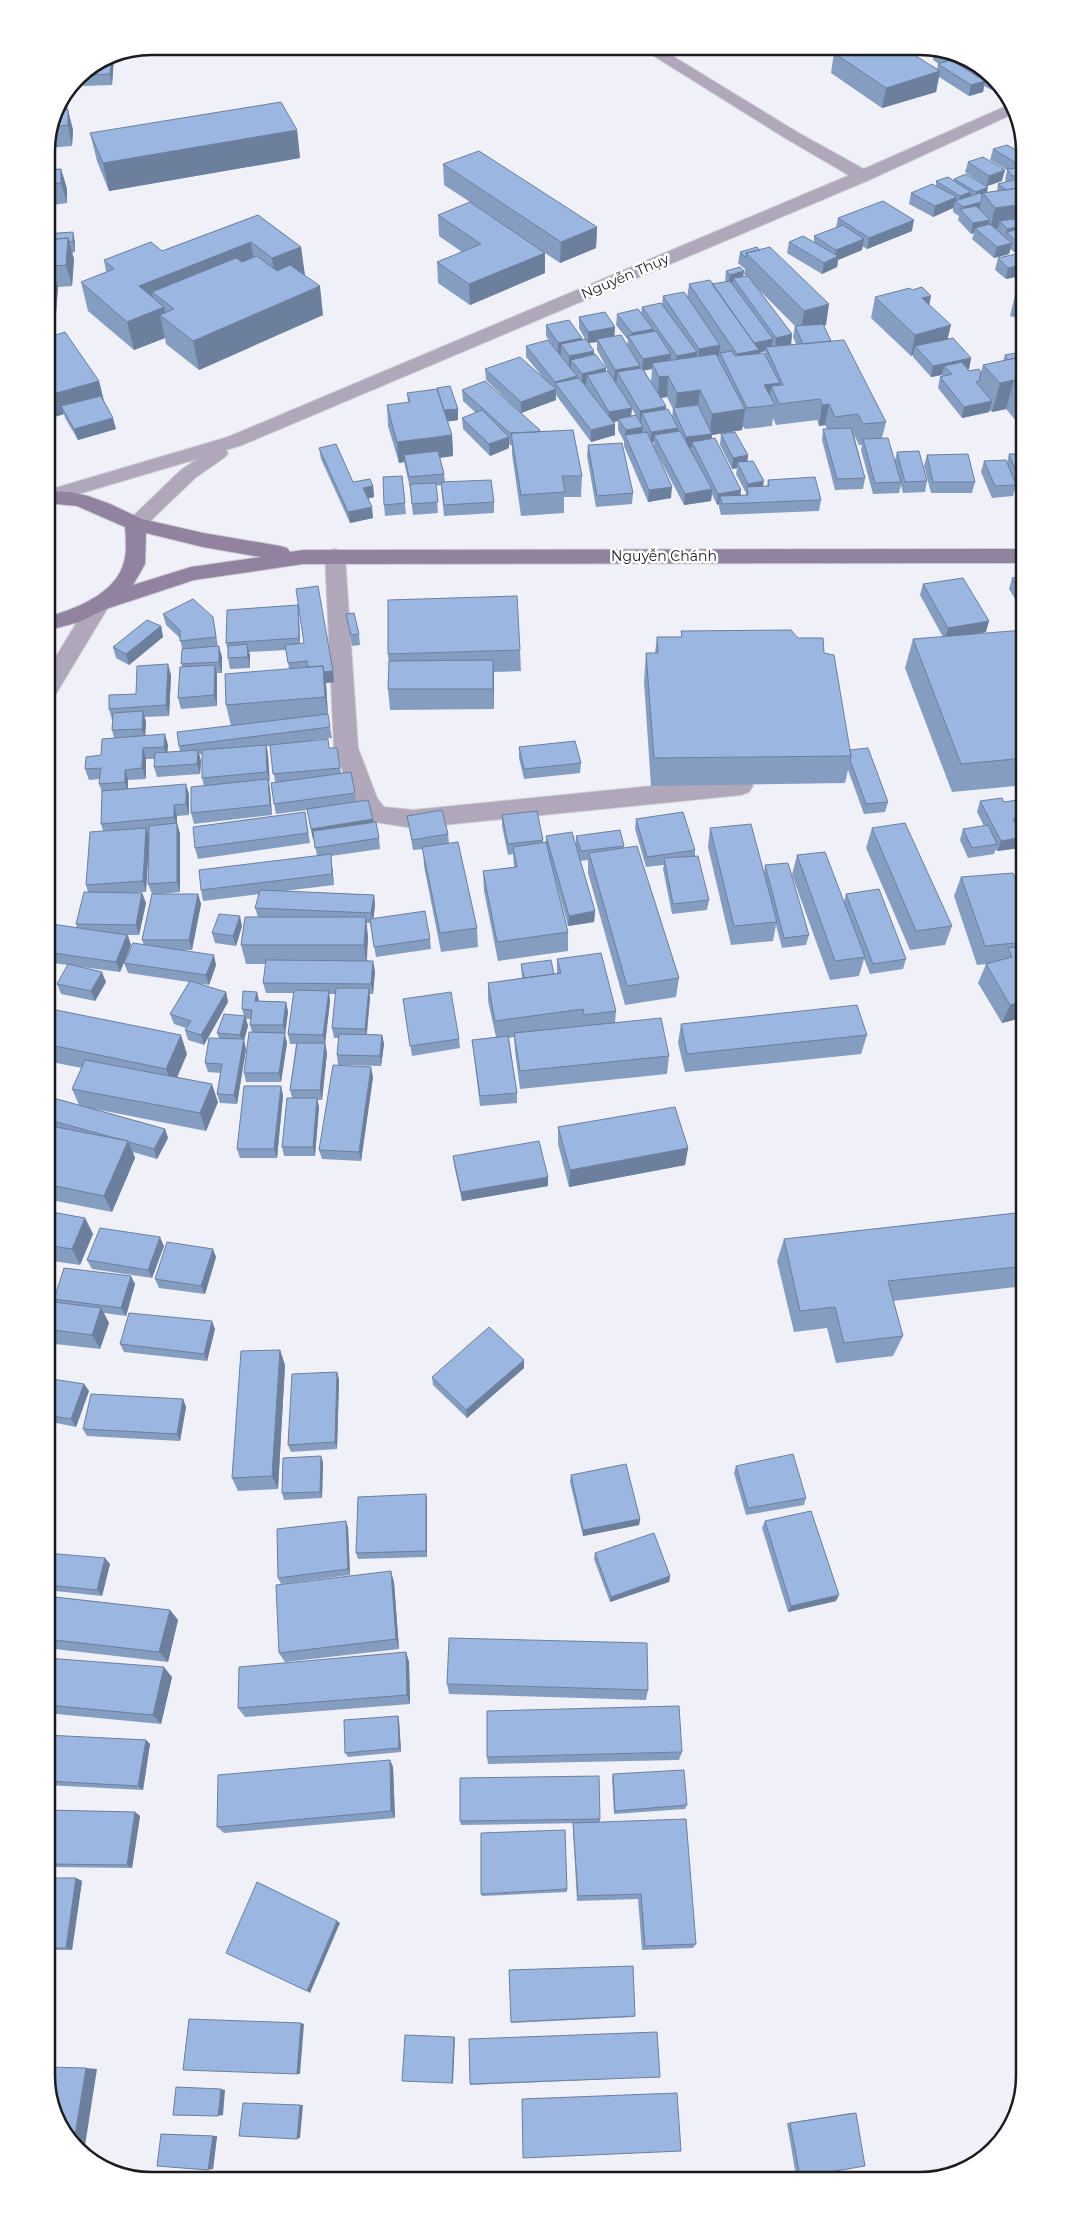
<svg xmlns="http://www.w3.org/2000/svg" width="1071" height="2227" font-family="Montserrat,sans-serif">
<rect width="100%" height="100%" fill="#f0f0f8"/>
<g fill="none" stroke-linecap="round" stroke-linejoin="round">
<g stroke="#ceced5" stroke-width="2">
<path id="minor" d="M638 46H656L797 132 869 172 871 176 869 180H857L785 138Z
M335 549 342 551 345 556 358 748 377 798 384 807 413 810 741 777 749 780 753 786 749 792 741 795 413 828 369 821 354 801 334 748 325 556 328 551Z"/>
</g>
<g stroke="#ceced5" stroke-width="2">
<path id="tertiary" d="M1011 104 1017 112 869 180 242 445 226 450 228 453 225 457 195 478 142 529 135 530 128 529 125 524 181 470 197 459 58 500 46 501V488L52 489 228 437 857 172Z
M99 597 107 599 110 604 54 697 46 700V673L91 599Z"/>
</g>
<g stroke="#ceced5" stroke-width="2">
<path id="secondary" d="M46 491 70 492 88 496 110 504 142 519 203 533 280 546 287 548 290 552 303 550 1025 549V563L303 564 194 580 106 609 79 622 46 631V617C74 610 116 594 124 562 127 551 126 539 125 527L77 506 46 503ZM146 533 203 547 261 557 191 567 133 585 145 564Z"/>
</g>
<use href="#minor" fill="#b1a7bb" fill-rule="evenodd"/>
<use href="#tertiary" fill="#b1a7bb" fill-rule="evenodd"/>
<use href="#secondary" fill="#9183a0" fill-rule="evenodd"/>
</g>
<path fill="#859dc1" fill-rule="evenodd" d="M935 49 984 68 1000 89 994 91 984 86 983 92 969 96 939 77 936 92 882 108 831 73 834 53 937 69 938 64H939L933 60Z
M114 57 112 85 83 86 81 75Z
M74 81V88H69Z
M67 91 68 107H67L73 130 72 146 46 148V145L57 105Z
M297 130 300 158 109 191 97 161 90 133Z
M1023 141 1025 151V170L1020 172 1023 175 1022 177H1025V233L1022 229 1014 252 1010 249 1009 254 994 258 972 239 974 233 971 234 958 220 959 216 953 212V208L933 217 909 204 911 193 936 186V181H953L954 179 986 186 965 172 968 162 1002 181 987 186V192L997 191 998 184 1006 182 1005 180 1007 170 990 160 993 149 1019 152 1021 142Z
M443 164 597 227 596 248 560 263 545 253V273L470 305 438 283 437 262 462 252 439 236 438 215 470 202 444 185Z
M61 169 67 189V203L52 205 56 222V233L73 232 75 243V252L72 253 74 259 72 286 58 287 55 327 46 328V170Z
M258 215 301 247 304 276 323 315 199 370 166 344 165 338 134 350 88 311 81 282 106 272 104 260 162 251Z
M838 218 912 231 867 249 862 246V250L838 260 837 267 822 274 787 253 789 242H814V236L836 228Z
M757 247 826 325 824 326 831 341 886 422 882 438 895 460 897 452 927 481 925 492 903 493 901 485 899 493 873 494 861 450 862 445H859L854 435 865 478 863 489 835 490 822 440 823 429H827L825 425 819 426 817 420 776 425 773 418 772 426 745 429 743 426 742 430 712 435V439L741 495H746V493L736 474 737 468 732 469 720 445 721 434 748 455 747 461 763 486H767L768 480 821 500 819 511 721 515 719 507V504L717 505 712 494 711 501 684 505 653 446 654 442 652 443 671 498 648 502 624 446V441L618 430V421L614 422 615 424V435L591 442 556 395V400L521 413 486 380 485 369 542 376 526 357V346L552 345 546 336V325L582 338V340L585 339 579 328V317L615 327 614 336 627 345 628 340 616 325 617 314H641L642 307 662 305 663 296 687 298 689 284H712L725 282 726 271H744L743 276H746L744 274 745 269 738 263 740 252ZM757 288 795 326 793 337 796 344 791 345 792 334ZM597 342V350L608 371H606L594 354 589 343ZM765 351V354H759V353ZM652 369 651 382 644 370ZM667 397 673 409 672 417 666 409 661 398ZM631 408 634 412 636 416H631Z
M1025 252V275L1006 279 995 270 998 258Z
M1025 286V320L1010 316 1015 295Z
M875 297 929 305 947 339 971 358 969 369H968L969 371 981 372 983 365 1003 361 1005 355 1025 356V431L1006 409 992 412 990 410 989 412 962 418 938 388 940 377 942 376V375L931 377 913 357V355L911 356 871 318Z
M46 338 99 381 104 401 116 429 78 440 65 418 64 414 48 419 54 439 46 441Z
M437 388 458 420 447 421 452 435 453 456 440 458 444 474 445 482 494 502V513L444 516 441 485 436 486 438 513 413 515 410 488 404 462 399 463 388 426 387 405 408 402 407 393 438 391Z
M462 390 540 430V431L582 476 581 497H564V513L521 516 512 454V446L509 444V448L490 456 463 429 462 418 476 413 463 401Z
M588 445 633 493 632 504 596 507 587 456Z
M319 448 353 482 373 486 374 497 368 499 373 518 350 523 321 459Z
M1009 454H1025V497L1018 498 1015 489 1013 496 992 498 981 472 984 461 1007 463Z
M927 455 975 482 972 493H931L924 466Z
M402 476 406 514 385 516 384 505Z
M1025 576V615L1009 589 1012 578Z
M923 584 986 632 975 634 1025 632V785L952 792 905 668 913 639 943 637 920 595Z
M298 605 299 616 300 643 333 671 334 682 326 683 328 717 332 738 313 740 329 748H337L341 773 351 772 356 801 373 819 379 838 380 849 331 856 334 885 284 891 374 895 375 905 373 918 430 939 431 949 376 957 370 923H366L368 937 367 961 375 971 373 994H369L370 998 367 1034 382 1035 384 1044 381 1066 338 1065 337 1055 339 1038H334L332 1028 336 994H329L330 1001 325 1043 327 1053 322 1100H317L319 1107 315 1156H284L282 1147 292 1098 290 1090 296 1044H290L288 1034 294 993H266L263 983 266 964H246L241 945 258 917 255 908 259 894 203 901 201 890 317 856 314 839H313L307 810 276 814 274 804 275 782 270 746H267L268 755 269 783 270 790 272 815 194 824 191 813 204 786 202 778V754H199L201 761 200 774 157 777 154 767 155 759H146V779L128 780V789L189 794V815L177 816V823L180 834V892L160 894H198L201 904 192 950H181L216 965 209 985 196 983 226 992 228 1002 204 1045 188 1040 185 1030 186 1028 174 1024 170 1014 189 982 128 973 124 963 144 945 142 940 152 894 148 884V857L146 892 128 893H142L146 903 139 935H128L131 945 120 972 74 966 106 982 95 1001 61 994 57 984 68 965 46 962V937L77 927 76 924 88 892 86 885 103 831 101 824 102 792 99 784 100 779 89 780 85 769 101 755 114 738 112 730 113 720H112L109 709 171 675 169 716 144 717 146 722 145 736 168 745 167 752 180 751 179 746 231 726 226 705 289 669 286 650 249 652 250 668 230 669 228 658V650L226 643Z
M163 614 215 628 218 647 222 657V673H217V706L181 709 178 698 182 667V649L180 638 166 625Z
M346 614 359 634 360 645 352 646Z
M161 626 163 637 129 665 116 658 113 647Z
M681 631 798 638 824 653 850 750 888 802 885 812 864 814 848 770 845 783 651 786 644 682 646 653H655L657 637H681Z
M520 650 521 671 494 672V709L390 710 388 689 389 665 388 654Z
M519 747 581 763 580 773 524 779 519 758Z
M1025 799V828L1018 829 1019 848 997 851 996 849 994 854 968 858 960 840 963 829 984 826 977 812 980 801 1004 802Z
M305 812 310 843 198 859 195 848Z
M502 815 543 840V843L546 842V836L595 911 594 922 568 926 555 877 568 932V951L498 961 484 891 483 871 514 867 513 854 508 855 502 826Z
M407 816 448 834 449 843 477 928 478 947 441 952 424 866 423 849 413 850Z
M636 819 695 850V856L709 900 707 910 672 914 663 869 664 865 646 867 635 829Z
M710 828 764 873 765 865 809 935 806 945 782 948 776 925 773 941 731 945 708 847Z
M872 828 952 926 945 945 910 950 866 848Z
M576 836 624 846V848L679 978 676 997 625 1005 588 873V860L580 861 576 846Z
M797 855 844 902 846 894 906 959 903 969 870 974 864 959 859 976 830 980 792 875Z
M961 877 1025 903V1017L1002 1023 978 983 986 964 977 965 954 896Z
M242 926 236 946 215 943 212 933Z
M557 959 616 1011 615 1023 669 1056 667 1074 520 1089 515 1051 514 1037 509 1038 517 1093V1103L480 1106 472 1040 496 1037 488 1001V983L522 978 521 964 554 974H557Z
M257 992 259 1001 286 1002 288 1012 285 1035 287 1043 281 1082H246L244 1073 252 1032 250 1025 251 1019H246L248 1026 244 1040 246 1049 237 1104 220 1103 217 1094 221 1073 208 1072 205 1063 219 1038 217 1033 244 1016 242 1009Z
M403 999 459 1039 460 1048 412 1056Z
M46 1008 187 1054 177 1077 218 1102 206 1131 95 1109 165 1129 168 1138 157 1159 133 1152 135 1158 112 1212 46 1199V1096L79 1105 72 1089 82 1068 46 1061Z
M681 1024 867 1035 861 1054 685 1072 678 1043Z
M373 1077 361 1161 322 1159 319 1150Z
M283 1095 277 1158H240L237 1149Z
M558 1127 688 1148 685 1165 569 1187 558 1144Z
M453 1156 548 1186 462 1201 454 1165Z
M46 1211 85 1218 93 1234 80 1265 46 1260Z
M1025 1212V1286L893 1301 903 1336 893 1356 836 1363 827 1328 794 1332 777 1261 784 1239Z
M164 1246 152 1278 92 1269 87 1260Z
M216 1257 205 1294 159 1288 155 1279Z
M135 1284 126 1316 104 1313 109 1323 100 1349 46 1343V1301L55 1302 54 1299Z
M215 1329 207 1361 124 1352 120 1344Z
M280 1350 285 1365 278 1489 238 1491 232 1478Z
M524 1368 467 1418 433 1385 432 1377Z
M337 1372 339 1380 337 1449 291 1452 288 1445Z
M46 1378 84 1384 89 1391 76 1427 46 1421Z
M183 1399 186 1407 180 1441 87 1436 83 1429Z
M321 1456 323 1463 322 1498 284 1500 282 1493Z
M736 1466 806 1498 804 1505 746 1515 734 1473Z
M571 1475 640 1519 639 1525 583 1536 570 1482Z
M426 1494 427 1501V1557L358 1559 356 1553Z
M765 1521 836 1601 788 1612 762 1528Z
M348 1527 350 1575 281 1584 278 1578Z
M46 1553 110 1564 102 1596 46 1590Z
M595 1553 670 1576 669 1582 610 1602 594 1559Z
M394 1582 399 1649 285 1662 279 1653Z
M46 1596 170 1610 178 1620 168 1662 46 1648Z
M406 1652 409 1662 410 1704 245 1717 238 1708Z
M46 1658 172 1677 161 1724 46 1713Z
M447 1684 648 1690 646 1700 449 1694Z
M398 1716 399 1720 401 1752 348 1757 345 1753Z
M46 1735 146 1740 150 1744 143 1790 46 1785Z
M682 1752 679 1760 488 1764 487 1757Z
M390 1760 393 1767 395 1818 224 1833 217 1827Z
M613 1774 687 1805 685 1809 614 1814 612 1778Z
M46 1810 135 1812 140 1816 132 1868 46 1867Z
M600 1819V1822L696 1944 693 1948 642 1950 638 1899 577 1901 573 1830V1823H585L461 1825 460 1821Z
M46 1878H76L82 1881 72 1950H46Z
M567 1889V1892L482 1896 481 1894Z
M635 2016 634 2017 511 2023V2022Z
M657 2077 471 2085 470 2084 660 2077Z
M851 2113H856L800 2177 796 2176 787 2123Z
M161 2134 217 2136 213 2169Z"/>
<path fill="#6c7f9d" d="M112 54H114V57L112 85 110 74Z
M949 55 963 60 957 59V62L944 67 946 56Z
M940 71 936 92 882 108 886 88Z
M985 81 983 92 969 96 971 85Z
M995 83 1000 89 994 91Z
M67 91 68 95V107L66 96V93Z
M64 95 73 130 72 146 64 104 63 96Z
M297 130 300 158 109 191 103 163Z
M1025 160V170L1013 174 1016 163Z
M61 169 67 189V203L61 183Z
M1005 170 1002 181 987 186 989 176Z
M988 187 986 197 983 193 981 200 973 203 976 192Z
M971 192 969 203H958L960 196Z
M957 197 953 208 933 217 935 206Z
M51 202 56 222V236L51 216Z
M981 202 978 213 962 211 963 207Z
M1024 204 1018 225 1000 221 998 228 990 229 995 208Z
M914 220 912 231 867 249 869 238Z
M990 220 987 231 975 228 974 233 971 234 973 223Z
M1022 226 1019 237 1007 232 1005 240 1007 229Z
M597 227 596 248 560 263 561 242Z
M73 232 75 243V252L73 241Z
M68 238 74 259 72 286 66 265Z
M864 239 862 250 838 260 837 267 822 274 824 263 835 258 836 250Z
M1025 240V250L1014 252 1016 241Z
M251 242 255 271 152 292 155 311 164 307 167 320 160 315 165 338 134 350 127 322 139 286Z
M1012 243 1009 254 994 258 997 247Z
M301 247 305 275 276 287 272 258Z
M545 253V273L470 305 469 284Z
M1025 264V275L1006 279 1008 268Z
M53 266 58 287 55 327 50 306Z
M744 271 742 282 733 278 732 285 728 286 730 275Z
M320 286 323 315 199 370 193 341Z
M931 296 927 317 922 298Z
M829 304 826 325 801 332 804 311Z
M951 325 946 346H915L913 355 911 356 915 335Z
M615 327 614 338 597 339V342L588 343V332Z
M653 329 652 340 631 341 632 333Z
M792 334 791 345 775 349 776 338Z
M582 338V349L561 344V353L558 354V343Z
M773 339 771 350 766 347 765 351 759 353 756 371 735 375 737 354 750 344Z
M720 345 719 356 698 360 699 349Z
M594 351V363L571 360V367H569V356Z
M697 352 696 363 676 367 677 356Z
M671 354 670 365 652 363V369L642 371 643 359Z
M971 358 969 369 951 373 944 366 942 375 931 377 933 366Z
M640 366 639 377 617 372V381H614L615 370Z
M606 368V379L587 375 586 384 582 385V374Z
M577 376 576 387 555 383 556 400 521 413V402L555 389V382Z
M668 376 667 397 658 398 659 377Z
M1014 380 1006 409 992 412 1000 383Z
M99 381 104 402 61 406 64 414 48 419 54 439 46 441V396Z
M780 383 778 401 771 386 769 405 764 385Z
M700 390 698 411 675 414 677 393Z
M992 401 989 412 962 418 964 407Z
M829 404 825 425 819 426 822 405Z
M666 406 665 417 642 413 641 422H640V411Z
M632 408 631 419H618V421L609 423V412Z
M458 409V420L445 422 444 410Z
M745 409 742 430 712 435 711 445 692 442V448H685L686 437 710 434 712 414Z
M113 418 116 429 78 440 74 429Z
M615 424V435L591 442V430Z
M643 427 642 438 625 436 626 430Z
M678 428 677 439 654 435V442L651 443V432Z
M452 435 453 456 405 462 404 455V462L399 463 397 442Z
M509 437V448L490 456 489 444Z
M748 455 747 466 737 462V468L732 469 733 458Z
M764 481 762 492 747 491 748 484Z
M373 486 374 497 364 499 363 488Z
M672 487 671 498 648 502 649 490Z
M712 489 711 501 684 505 685 494Z
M741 490 740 501 720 496 719 504 717 505 718 494Z
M372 507 373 518 350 523 348 512Z
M298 605 299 616 300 649 299 638Z
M989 621 986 632 945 639 948 628Z
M161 626 163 637 129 665 126 654Z
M247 644 250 655V668L248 657Z
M219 646 222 657V673L219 662Z
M493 660 494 681V709L493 689Z
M168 664 171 675 169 716 166 705Z
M215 665 217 676V706L214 695Z
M333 671 334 682 326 683 328 717 325 697 310 674Z
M143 711 146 722 145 739 142 729Z
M165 734 168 745 167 758 164 747Z
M266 745 268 755 270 783 267 772Z
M143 748 146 759V779L142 768Z
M198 750 201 761 200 774 197 764Z
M125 770 128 780V793L125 782Z
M268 779 270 790 272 815 270 805Z
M186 784 189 794V815L186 804Z
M174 805 177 816V827L174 817Z
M373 819 374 829 313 839 311 829Z
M177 823 180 834V892L177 882Z
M146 828 149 839 146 892 143 881Z
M1023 837 1019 848 997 851 1001 841Z
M331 854 332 865 334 885 332 874Z
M142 893 146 903 139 935 136 925Z
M198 894 201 904 192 950 189 940Z
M374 895 375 905 373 923 371 913Z
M595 911 594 922 568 926 569 916Z
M240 916 242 926 236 946 233 936Z
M366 917 368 937 366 964 364 945Z
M127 935 131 945 120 972 116 962Z
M214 955 216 965 209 985 206 975Z
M373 961 375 971 373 994 371 984Z
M102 972 106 982 95 1001 91 991Z
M369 988 370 998 366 1038 365 1029Z
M329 991 330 1001 325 1045 323 1035Z
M226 992 228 1002 204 1045 201 1035Z
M257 992 259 1002 255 1001Z
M1025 1001V1017L1002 1023 1010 1005Z
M286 1002 288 1012 285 1035 287 1043 281 1082 279 1073 285 1033 283 1025Z
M245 1016 248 1026 244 1040 246 1049 237 1104 234 1095 243 1045 240 1035Z
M181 1035 187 1054 173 1087 166 1069Z
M382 1035 384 1044 381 1066 380 1056Z
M325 1043 327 1053 322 1100 320 1090Z
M371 1067 373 1077 361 1161 359 1152Z
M212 1084 218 1102 206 1131 200 1113Z
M281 1086 283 1095 277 1158 274 1149Z
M317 1098 319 1107 315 1156 313 1147Z
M165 1129 168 1138 157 1159 154 1149Z
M128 1141 135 1158 112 1212 104 1196Z
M688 1148 685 1165 569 1187 570 1170Z
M548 1177V1186L462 1201 461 1192Z
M85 1218 93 1234 80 1265 72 1249Z
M160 1237 164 1246 152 1278 148 1270Z
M213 1249 216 1257 205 1294 201 1286Z
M131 1276 135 1284 126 1316 121 1308Z
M101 1308 109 1323 100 1349 92 1335Z
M212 1321 215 1329 207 1361 204 1354Z
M280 1350 285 1365 278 1489 272 1476Z
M524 1360V1368L467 1418 466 1410Z
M337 1372 339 1380 337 1449 335 1442Z
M84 1384 89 1391 76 1427 71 1419Z
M183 1399 186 1407 180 1441 177 1434Z
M321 1456 323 1463 322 1498 320 1492Z
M426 1494 427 1501V1557L426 1551Z
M640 1519 639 1525 583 1536V1530Z
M346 1521 348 1527 350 1575 348 1569Z
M105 1558 110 1564 102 1596 97 1590Z
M391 1571 394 1582 399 1649 396 1639Z
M670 1576 669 1582 610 1602 611 1597Z
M839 1595 836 1601 788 1612 791 1606Z
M170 1610 178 1620 168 1662 159 1652Z
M406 1652 409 1662 410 1704 407 1695Z
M164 1667 172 1677 161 1724 153 1715Z
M398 1716 399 1720 401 1752 399 1748Z
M146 1740 150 1744 143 1790 138 1786Z
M390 1760 393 1767 395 1818 391 1811Z
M135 1812 140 1816 132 1868 127 1865Z
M76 1878 82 1881 72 1950 66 1948Z
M337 1921 340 1923 310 1993 307 1991Z
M301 2023 304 2024 300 2074H297Z
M454 2037 455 2038 453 2084 452 2083Z
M86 2068 97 2069 84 2152 74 2141Z
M221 2089 225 2090 223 2115 218 2116Z
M300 2105H303L300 2138 297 2139Z
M213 2136H217L213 2169 208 2170Z
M513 2173 525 2181H524L512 2174Z"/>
<path fill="#9bb6e0" stroke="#6c7f9d" d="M858 46H900L940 71 886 88 834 53Z
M935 50 949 55 946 56Z
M112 54 110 74 81 75V74Z
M957 59H959L984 68 991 78Z
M951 60 985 81 971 85 938 64Z
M63 96 64 104H58Z
M281 102 297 130 103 163 90 133Z
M68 110V125L51 127 55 111Z
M1007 145 1025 155V160L1016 163 993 149Z
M479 151 597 227 561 242 443 164Z
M983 157 1005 170 989 176 968 162Z
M1018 168 1023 175 1012 176 1007 169Z
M61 169V183L46 184V170Z
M966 174 988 187 976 192 954 179Z
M948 177 971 192 960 196 936 181Z
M1025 177V187L1006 190 998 184Z
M932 184 957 197 935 206 911 193Z
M1025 187V205L1024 204 995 208 983 193Z
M980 193 982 195 981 202 963 207 955 201Z
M883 201 914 220 869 238 838 218Z
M46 202H51V216H46Z
M470 202 545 253 469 284 437 262 481 244 438 215Z
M976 206 990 220 973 223 960 209Z
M258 215 301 247 272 258 251 242 139 286 164 307 127 322 81 282 114 269 104 260 151 242 162 251Z
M1014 219 1022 226 1007 229 1000 221Z
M990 224 1012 243 997 247 975 228Z
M843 225 864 239 836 250 814 236Z
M1020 229 1025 234V240L1016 241 1007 232Z
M73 232V241L69 242 68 238 46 240V234Z
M803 236 838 256 824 263 789 242Z
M68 238 66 265 53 266 50 306H46V240Z
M757 247 760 250 746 253V258L740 252Z
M770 247 829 304 804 311 746 253Z
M1025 252V264L1008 268 998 258Z
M257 256 277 271 290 265 320 286 193 341 160 315 174 309 152 292 236 258 242 262Z
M740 267 744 271 730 275 726 271Z
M748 276 792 334 776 338 733 278Z
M710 280 759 350 737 354 689 284Z
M730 281 773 339 754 343 712 284Z
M1020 285 1025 286V298L1015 295Z
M922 287 931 296 922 298 951 325 915 335 875 297 910 288 912 290Z
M684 292 720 345 699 349 663 296Z
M661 303 697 352 677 356 642 307Z
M638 309 653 329 632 333 617 314Z
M605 312 615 327 588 332 579 317Z
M569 320 582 338 558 343 546 325Z
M823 324 831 341 803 344 795 326Z
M656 331 671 354 643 359 628 336Z
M65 332 99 381 46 396V338Z
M621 335 640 366 615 370 597 339Z
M953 338 971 358 933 366 915 346Z
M586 339 594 351 569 356 561 344Z
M548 340 577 376 555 382 526 346Z
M844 340 886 422 863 424 858 414 835 417 829 404 822 405 820 399 779 404 771 386 783 385 766 347Z
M732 351 735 356 764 353 780 383 764 385 775 405 747 408 720 353Z
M1021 352 1024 356 1008 360 1005 355Z
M595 354 606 368 582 374 571 360Z
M716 354 745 409 712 414 700 390 677 393 668 376 659 377 652 363Z
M1025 356V393L1014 380 1000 383 983 365Z
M520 357 556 389 521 402 485 369Z
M962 362 969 371 979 369 981 372 979 381 976 382 992 401 964 407 940 377 952 374 944 366Z
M642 368 666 406 640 411 617 372Z
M608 371 632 408 609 412 587 375Z
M579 378 615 424 591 430 555 383Z
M485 381 540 430 537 432 511 433 512 435 462 390Z
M450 386 458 409 444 410 437 388Z
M437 389 452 435 397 442 387 405 410 402 407 393Z
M101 396 113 418 74 429 61 406Z
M698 405 712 434 686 437 673 408Z
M668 409 678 428 651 432 642 413Z
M482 410 509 437 489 444 462 418Z
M636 415 643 427 626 430 618 419Z
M851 428 865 478 837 479 823 429Z
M573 430 582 476H562L565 492 521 495 511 433Z
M680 431 712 489 685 494 654 435Z
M647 432 672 487 649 490 625 435Z
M735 432 748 455 733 458 721 434Z
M715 438 741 490 718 494 692 442Z
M888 438 901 482 875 483 863 439Z
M622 443 633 493 597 496 588 445Z
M336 444 353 482 370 479 373 486 363 488 372 507 348 512 319 448Z
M438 451 444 474 409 477 404 455Z
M919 451 927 481 905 482 897 452Z
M968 454 975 482H933L927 455Z
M1009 454H1025V486L1022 487Z
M1006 460 1016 485 995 486 984 461Z
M753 461 764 481 748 484 737 462Z
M402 476 405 503 384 505 383 477Z
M815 477 821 500 722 504 720 496 748 495 747 487 769 486 768 480Z
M491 480 494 502 444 505 441 482Z
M436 483 438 502 412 504 410 484Z
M1025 576V598L1012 578Z
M963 578 989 621 948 628 923 584Z
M318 586 333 671 324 672 323 666 308 667 307 661 288 663 285 645 304 643 296 589Z
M517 596 520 650 388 654V600Z
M193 599 213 617 216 637 180 641V630L163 614Z
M298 605 299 638 226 643 227 610Z
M354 613 359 634 351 635 346 614Z
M147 620 161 626 126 654 113 647Z
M791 630 798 638H823L824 653 834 655 851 756 654 758 646 653H658L657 637H682L681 631Z
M1024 630 1025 632V758L961 764 913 639Z
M247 644 248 657 228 658V646Z
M219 646V662L181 664 182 649Z
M493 660V689H388L389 661Z
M168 664 166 705 109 709V695L136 694 137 666Z
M215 665 214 695 178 698 180 667Z
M323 666 325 697 226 705 225 674Z
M143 711 142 729 112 730 113 713Z
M328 714 330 727 179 746 177 732Z
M165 734 164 747 143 748 142 768 125 770V782L99 784 101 768 85 769 86 757 101 755 102 739Z
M328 739 329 748H337L340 768 273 774 270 745Z
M575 741 581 763 524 769 519 747Z
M266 745 267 772 202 778V750Z
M868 748 888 802 866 804 850 760 851 756 850 750Z
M198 750 197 764 154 767 155 753Z
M351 772 355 793 274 804 271 783Z
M268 779 270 805 191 813V787Z
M186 784V804L174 805V817L101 824 102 791Z
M1002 798 1004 802 1025 799V818L1013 819 1023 837 1001 841 980 801Z
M368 800 373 819 311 829 307 809Z
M442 810 448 834 412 840 407 816Z
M537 811 543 840 508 844 502 815Z
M305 812 308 833 195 848 193 827Z
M683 812 695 850 647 857 636 819Z
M376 822 379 838 315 848 313 831Z
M177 823V882L148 884 149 826Z
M905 823 952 926 916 931 872 828Z
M751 824 777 922 734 926 710 828Z
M988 825 997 844 972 848 963 829Z
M146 828 143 881 86 885 90 832Z
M620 830 624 846 581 851 576 836Z
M572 832 595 911 569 916 546 836Z
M458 842 477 928 440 933 422 847Z
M546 842 568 932 497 942 483 871 517 867 513 847Z
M637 846 679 978 627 986 589 853Z
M825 852 865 957 835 961 797 855Z
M331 854 332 874 201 890 199 870Z
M698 856 709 900 673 904 664 858Z
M788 863 809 935 784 938 765 865Z
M1013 873 1025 903V942L985 946 961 877Z
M879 889 906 959 873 964 846 894Z
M260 890 374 895 371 913 255 908Z
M84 892 142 893 136 925 76 924Z
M152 894H198L189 940H142Z
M425 911 430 939 374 947 370 919Z
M219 914 240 916 233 936 212 933Z
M245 917H366L364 945H241Z
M52 924 127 935 116 962 46 952V937Z
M133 943 214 955 206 975 124 963Z
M1025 946V1001L1010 1005 986 964 1012 957 1008 948Z
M601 953 616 1011 584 1015 583 1009 495 1021 488 983 561 973 557 959Z
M266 960 373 961 371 984 263 983Z
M551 960 554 974 524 978 521 964Z
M68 964 102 972 91 991 57 984Z
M190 981 226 992 201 1035 185 1030 191 1021 170 1014Z
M336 988H369L365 1029 332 1028Z
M294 990 329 991 323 1035 288 1034Z
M243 991 257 992 255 1001 286 1002 283 1025H250L252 1010 242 1009Z
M451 992 459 1039 410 1046 403 999Z
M857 1005 867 1035 687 1054 681 1024Z
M46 1008 181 1035 166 1069 46 1044Z
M224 1014 245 1016 240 1035 217 1033Z
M661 1018 669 1056 520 1071 514 1033Z
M249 1032 285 1033 279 1073H244Z
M339 1034 382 1035 380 1056 337 1055Z
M508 1036 517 1093 480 1096 472 1040Z
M209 1038 244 1039 234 1095 217 1094 222 1064 205 1063Z
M297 1043H325L320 1090H290Z
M85 1060 212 1084 200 1113 72 1089Z
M333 1065 371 1067 359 1152 319 1150Z
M244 1086H281L274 1149H237Z
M46 1096 165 1129 154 1149 129 1142 128 1141 111 1137 46 1119Z
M287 1098H317L313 1147H282Z
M675 1107 688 1148 570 1170 558 1127Z
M46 1125 128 1141 104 1196 46 1184Z
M539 1141 548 1177 461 1192 453 1156Z
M46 1211 85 1218 72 1249 46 1245Z
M1025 1212V1266L888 1281 903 1336 844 1343 835 1307 800 1311 784 1239Z
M100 1228 160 1237 148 1270 87 1260Z
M167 1242 213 1249 201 1286 155 1279Z
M64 1268 131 1276 121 1308 54 1299Z
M46 1301 101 1308 92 1335 46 1329Z
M129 1313 212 1321 204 1354 120 1344Z
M489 1327 524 1360 466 1410 432 1377Z
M280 1350 272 1476 232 1478 241 1351Z
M337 1372 335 1442 288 1445 292 1374Z
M46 1378 84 1384 71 1419 46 1415Z
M91 1394 183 1399 177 1434 83 1429Z
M793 1454 806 1498 748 1508 736 1466Z
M321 1456 320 1492 282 1493 283 1458Z
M626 1464 640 1519 583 1530 571 1475Z
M426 1494V1551L356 1553 358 1497Z
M811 1511 839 1595 791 1606 765 1521Z
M346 1521 348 1569 278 1578 277 1529Z
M654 1533 670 1576 611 1597 595 1553Z
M46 1553 105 1558 97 1590 46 1585Z
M391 1571 396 1639 279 1653 276 1585Z
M46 1596 170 1610 159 1652 46 1639Z
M449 1638 647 1643 648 1690 447 1684Z
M406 1652 407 1695 238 1708 239 1667Z
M46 1658 164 1667 153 1715 46 1705Z
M679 1706 682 1752 487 1757V1711Z
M398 1716 399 1748 345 1753 344 1720Z
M46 1735 146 1740 138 1786 46 1781Z
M390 1760 391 1811 217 1827 218 1775Z
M684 1770 687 1805 615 1811 613 1774Z
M599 1776 600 1819 460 1821V1778Z
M46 1810 135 1812 127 1865 46 1864Z
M686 1819 696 1944 645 1946 641 1894 578 1896 573 1823Z
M565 1830 567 1889 481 1894V1833Z
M46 1878H76L66 1948H46Z
M257 1882 337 1921 307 1991 226 1953Z
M633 1966 635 2016 511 2022 509 1970Z
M189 2019 301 2023 297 2074 183 2070Z
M657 2032 660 2077 470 2084 469 2039Z
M405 2035 454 2037 452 2083 402 2081Z
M46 2067 86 2068 74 2141 54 2116 46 2076Z
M176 2087 221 2089 218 2116 173 2115Z
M677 2093 681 2151 523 2158 522 2099Z
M243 2103 300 2105 297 2139 239 2136Z
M856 2113 865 2166 800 2177 790 2123Z
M161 2134 213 2136 208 2170 157 2166Z
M512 2174 524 2181H510Z"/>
<g text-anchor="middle" stroke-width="5" stroke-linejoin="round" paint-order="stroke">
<g font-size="14" fill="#1c1c1f" stroke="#fff">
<text transform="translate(625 276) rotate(-23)" y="5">Nguyễn Thụy</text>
<text x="664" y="561">Nguyễn Chánh</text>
</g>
</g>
<path d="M0 0H1071V2227H0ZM151 55H920A96 96 0 0 1 1016 151V2076A96 96 0 0 1 920 2172H151A96 96 0 0 1 55 2076V151A96 96 0 0 1 151 55Z" fill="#fff" fill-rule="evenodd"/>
<path fill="none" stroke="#1c1c1f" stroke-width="2.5" d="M151 55H920A96 96 0 0 1 1016 151V2076A96 96 0 0 1 920 2172H151A96 96 0 0 1 55 2076V151A96 96 0 0 1 151 55Z"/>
</svg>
